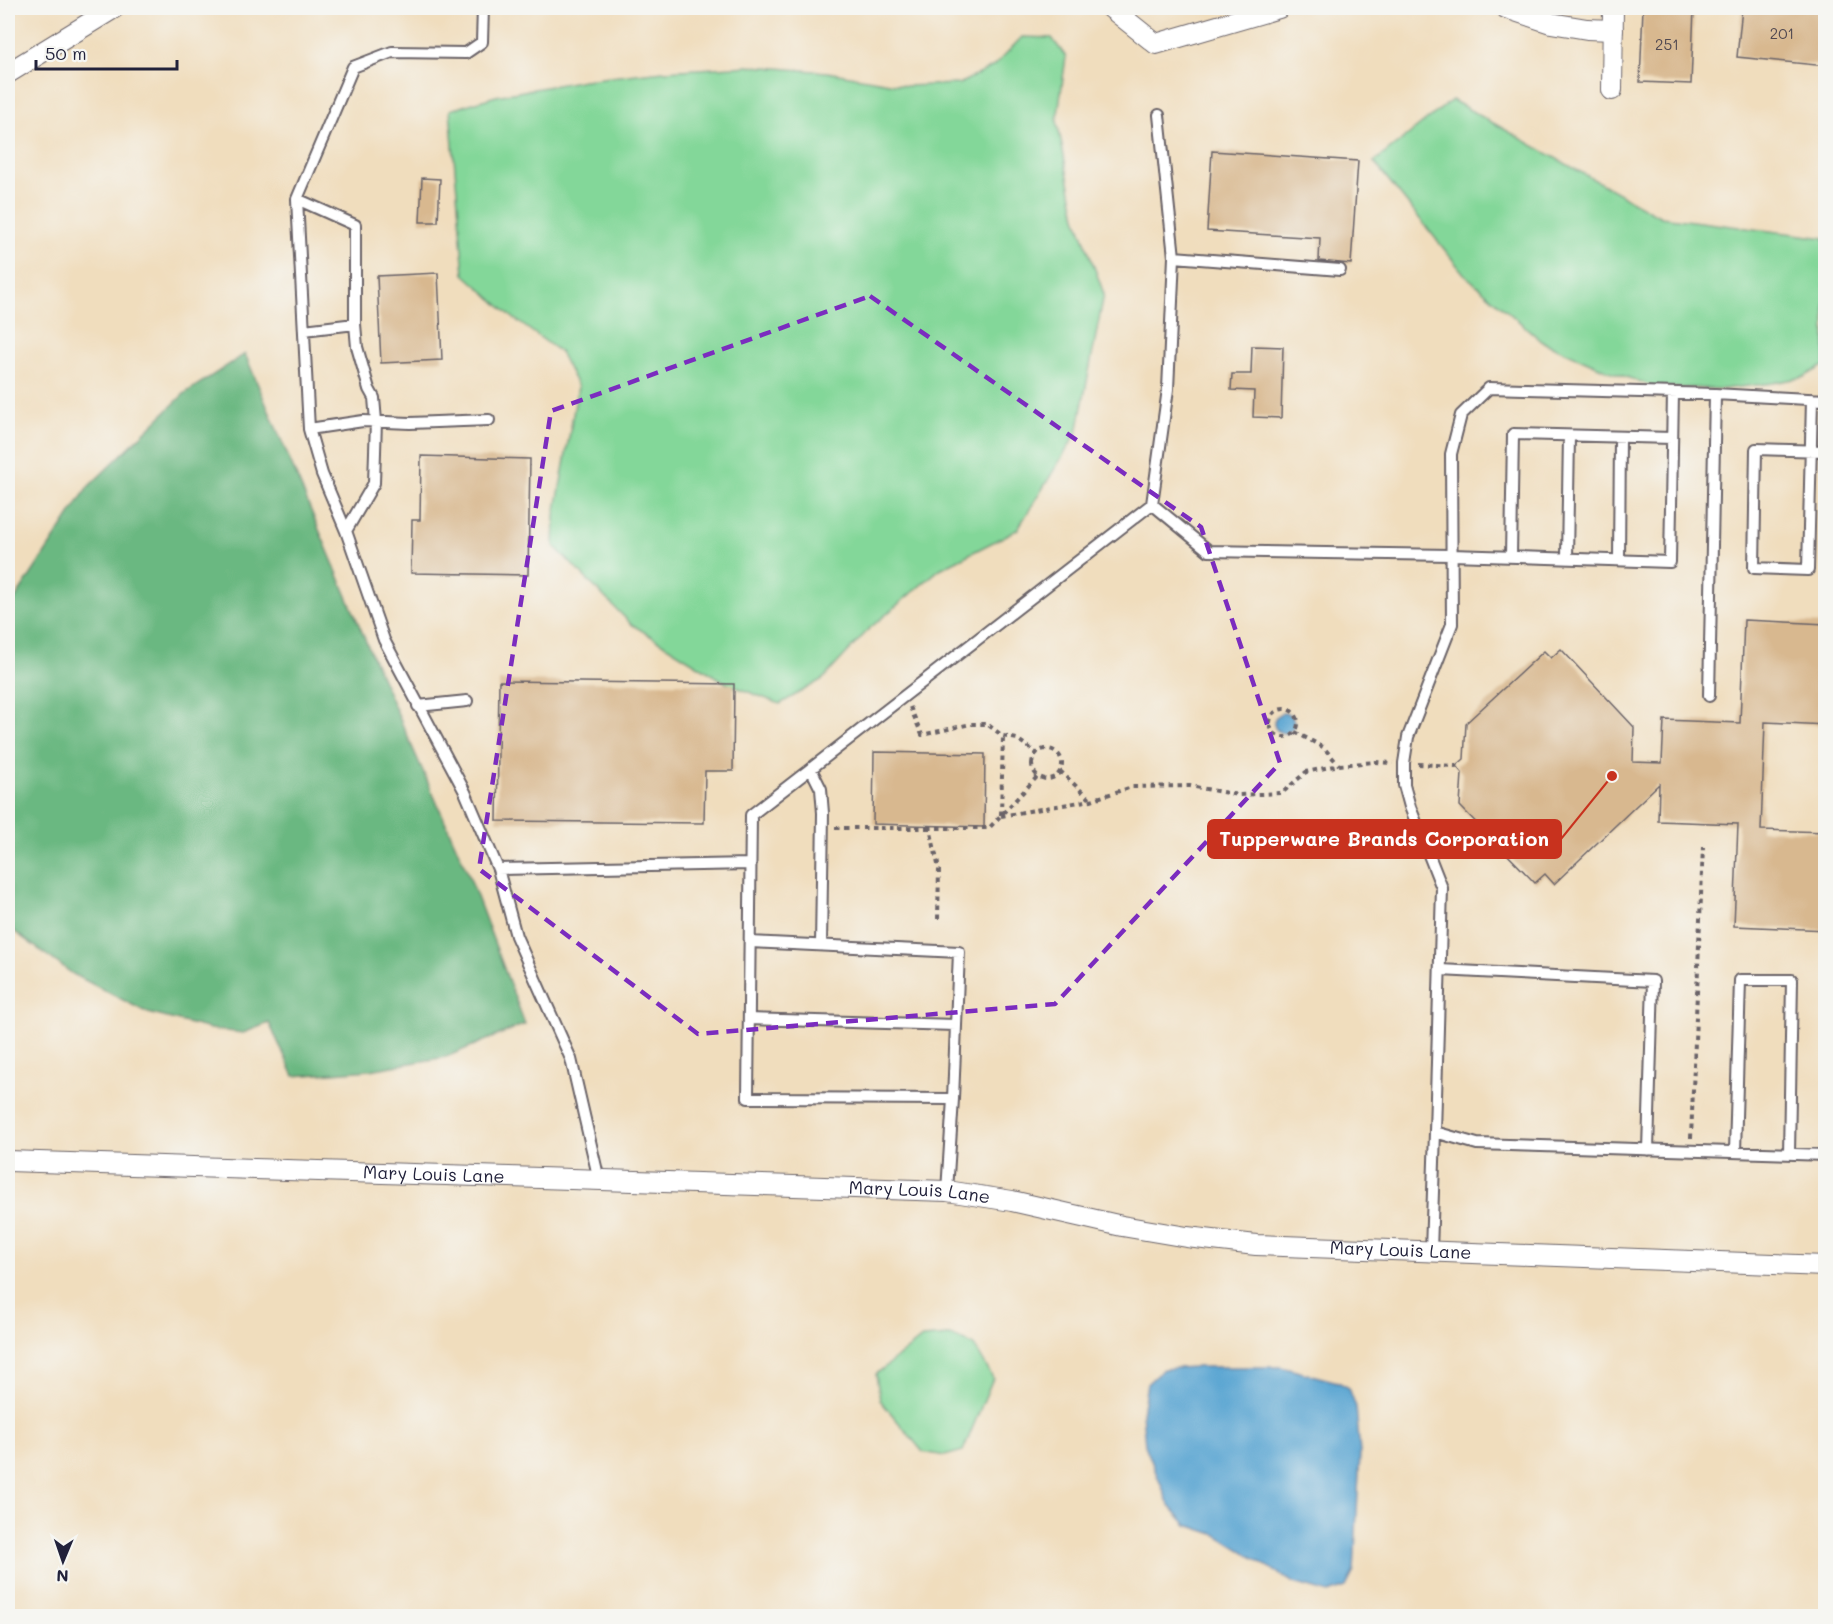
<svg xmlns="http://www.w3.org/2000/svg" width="1833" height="1624" font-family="Mali,sans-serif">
<rect width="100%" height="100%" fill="#f6f6f2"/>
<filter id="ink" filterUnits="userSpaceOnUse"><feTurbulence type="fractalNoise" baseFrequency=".0167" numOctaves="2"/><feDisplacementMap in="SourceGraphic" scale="12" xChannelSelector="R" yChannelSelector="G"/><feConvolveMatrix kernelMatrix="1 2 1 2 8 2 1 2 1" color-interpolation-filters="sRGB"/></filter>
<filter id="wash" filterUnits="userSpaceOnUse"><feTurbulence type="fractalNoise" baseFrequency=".008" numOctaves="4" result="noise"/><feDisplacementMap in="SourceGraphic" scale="24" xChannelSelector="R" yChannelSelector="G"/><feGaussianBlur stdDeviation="1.35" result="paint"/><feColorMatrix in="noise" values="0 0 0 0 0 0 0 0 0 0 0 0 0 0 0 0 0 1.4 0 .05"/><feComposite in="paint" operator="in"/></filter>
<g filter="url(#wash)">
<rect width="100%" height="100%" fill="#f0ddbd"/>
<path fill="#83d799" stroke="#527c6a" stroke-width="1.5" d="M1022 37 1052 38 1066 57 1057 121 1076 217 1104 294 1077 433 1017 530 940 569 870 628 823 679 780 704 728 684 631 624 554 546 555 515 578 387 560 352 512 317 464 274 450 110 496 96 584 80 664 71 751 66 827 72 906 86 959 84 994 66Z
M1452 100 1661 217 1825 238V365L1804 377 1773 383 1724 389 1655 387 1606 370 1543 342 1465 275 1374 162Z
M950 1336 974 1345 993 1378 963 1451 945 1456 923 1452 880 1400 876 1374 922 1338Z"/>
<path fill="#6ab881" stroke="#466d5e" stroke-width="1.5" d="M245 354 376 665 468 873 525 1024 446 1057 370 1070 294 1076 269 1023 243 1033 210 1029 148 1013 73 974 15 932 8 921V610L88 487 185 393Z"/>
<path fill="#5aa5d2" stroke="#3e6486" stroke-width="1.5" d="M1274 723a10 10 0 1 1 20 0a10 10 0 1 1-20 0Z
M1194 1367H1281L1338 1382 1349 1388 1356 1407 1360 1453 1354 1571 1346 1587 1329 1593 1294 1583 1217 1535 1187 1525 1169 1505 1145 1445 1142 1413 1147 1384 1163 1369Z"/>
<g id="blocks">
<path fill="#d8b88f" d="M1643 8H1694L1691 84 1640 82Z
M1742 8H1801L1826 10V66L1737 57Z
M1212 151 1358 161 1351 264 1319 261 1320 238 1207 231Z
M422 178 440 179 438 222H420Z
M438 273 442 360 381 363 377 276Z
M1252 346 1283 347 1281 418 1253 417 1254 391 1231 390 1232 374H1251Z
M421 456 530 459 528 575 411 573 412 520H420Z
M1744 620 1826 624V725L1765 722 1761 830 1826 832V930L1734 926 1738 824 1658 821 1659 784 1554 884 1545 874 1535 883 1460 806 1462 773 1456 766 1464 759 1466 723 1544 651 1551 658 1561 649 1634 727 1633 762 1662 763 1664 720 1740 723Z
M499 681 734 684 733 771H705L704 823 497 821Z
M874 752 985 754 984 827 873 824Z"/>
</g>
</g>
<g filter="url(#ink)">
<use href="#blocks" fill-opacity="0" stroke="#6a6368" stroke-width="1.5"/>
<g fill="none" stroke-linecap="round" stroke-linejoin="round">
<g stroke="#6a6368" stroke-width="14">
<path id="service" d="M483 8 482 42 466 53 392 52 353 67 297 199 309 429 322 474 346 531 384 640 465 792 498 869 516 936 571 1059 599 1180
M297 199 355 225V324
M1174 257 1340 270
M304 330 355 324 357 347 369 389 374 398 376 421 374 483 346 531
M1812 399 1808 570 1754 568 1756 449 1826 451
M1826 400 1715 394 1489 388 1461 415 1451 454 1452 624 1408 737 1404 763V785L1410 807 1442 888 1435 1132 1477 1144 1826 1155
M309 429 363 421 410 423 489 420
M1152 504 1209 551 1451 555 1670 562 1673 393
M1511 557 1513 434 1672 438
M1567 559 1569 436
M1619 560 1620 437
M1709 696 1715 394
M418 706 467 701
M811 769 821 789 823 813 821 945
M498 869 750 864
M750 942 959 952 953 1099
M1440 970 1653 981 1648 1150
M749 1019 956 1025
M1735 1152 1740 980H1792L1789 1154
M947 1191 953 1099 748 1098 751 815 1152 504 1168 389 1174 257 1159 115
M1431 1251 1435 1132"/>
</g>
<g stroke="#6a6368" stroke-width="22">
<g id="minor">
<path d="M1111 8 1156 44 1279 8"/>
<path d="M1506 8 1551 23 1587 29 1613 30"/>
<path d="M8 73 114 8"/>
<path d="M1612 90 1613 8"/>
<path id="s1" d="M8 1161 947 1191 1012 1201 1122 1226 1187 1237 1256 1245 1826 1266"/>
</g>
</g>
<path stroke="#6a6368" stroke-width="4" stroke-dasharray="4.5 4.5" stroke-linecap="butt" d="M910 707 922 735 971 724H987L1003 736 1017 739 1037 753
M1270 723a14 14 0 1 1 28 0a14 14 0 1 1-28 0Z
M1295 732 1323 747 1339 765
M1032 764a15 15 0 1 1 30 0a15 15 0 1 1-30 0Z
M1418 764 1456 766
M1060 771 1090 799
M1001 815 1003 736
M1001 816 1091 800 1132 787 1190 786 1238 795 1282 793 1306 772 1339 765 1375 762 1393 763
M835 828H930
M938 919 939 869 930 828H989L1038 776
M1691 1138 1703 847"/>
<use href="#service" stroke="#fff" stroke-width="10"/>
<use href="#minor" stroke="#fff" stroke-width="20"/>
</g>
</g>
<path fill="none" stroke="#7b2cbf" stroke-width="4.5" stroke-dasharray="12 8" stroke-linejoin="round" d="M870 296 1201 527 1280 763 1055 1004 698 1034 479 869 551 411Z"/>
<g text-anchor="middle" stroke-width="6" stroke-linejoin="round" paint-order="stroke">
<g font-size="15" fill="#504850">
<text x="1782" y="39">201</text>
<text x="1667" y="50">251</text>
</g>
<g font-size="18" fill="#22223b" stroke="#f6f6f2">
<text dy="6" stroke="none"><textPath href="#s1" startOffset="426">Mary Louis Lane</textPath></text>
<text dy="6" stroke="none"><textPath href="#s1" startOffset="912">Mary Louis Lane</textPath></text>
<text dy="6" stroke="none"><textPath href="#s1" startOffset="1398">Mary Louis Lane</textPath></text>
</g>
</g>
<path fill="none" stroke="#c8321e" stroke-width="2" d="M1612 776L1561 839"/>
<circle fill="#c8321e" stroke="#f6f6f2" stroke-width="2" cx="1612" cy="776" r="6"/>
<rect fill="#c8321e" stroke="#c8321e" stroke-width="2" x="1208" y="820" width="353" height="38" rx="6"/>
<g font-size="20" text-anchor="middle" font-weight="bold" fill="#fff">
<text x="1384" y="846">Tupperware Brands Corporation</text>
</g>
<rect width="1833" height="1624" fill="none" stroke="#f6f6f2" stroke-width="30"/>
<g transform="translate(63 1561) rotate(182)" stroke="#f6f6f2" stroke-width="4.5" paint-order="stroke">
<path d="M0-4.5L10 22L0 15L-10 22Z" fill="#22223b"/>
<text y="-9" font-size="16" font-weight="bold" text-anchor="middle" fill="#22223b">N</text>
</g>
<path d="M36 60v9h141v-9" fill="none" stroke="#22223b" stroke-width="3"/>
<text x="45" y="60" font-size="18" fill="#22223b" stroke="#f6f6f2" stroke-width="4.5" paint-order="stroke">50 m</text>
</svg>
